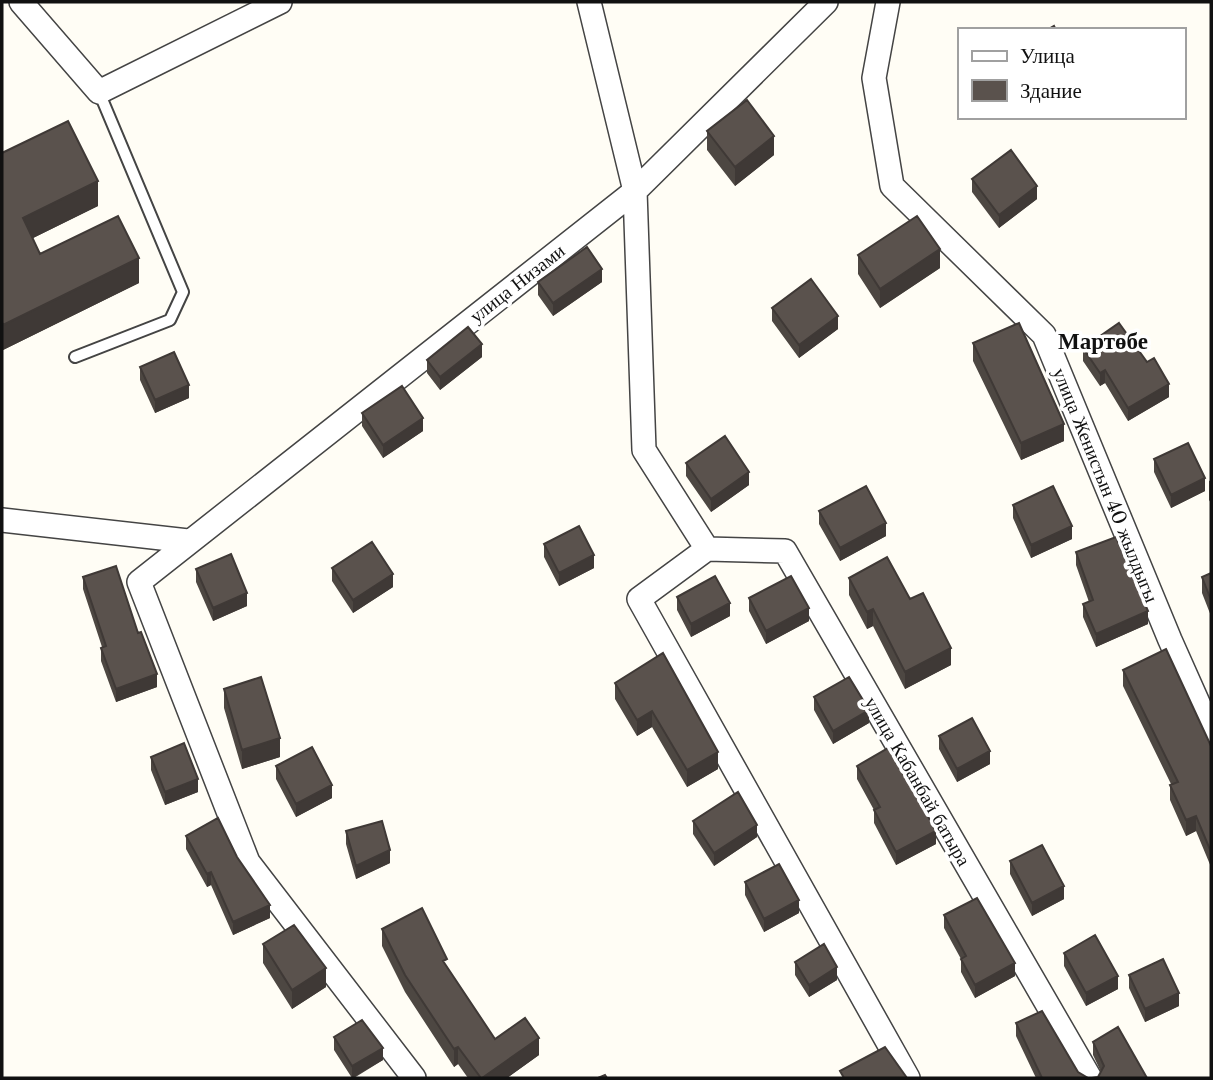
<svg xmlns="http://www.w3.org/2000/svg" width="1213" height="1080" font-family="'Libre Baskerville',serif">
<rect width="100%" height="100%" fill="#fffdf5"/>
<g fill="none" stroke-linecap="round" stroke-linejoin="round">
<g stroke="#444" stroke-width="14">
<path id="lane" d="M75 357 170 320 183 292 99 92"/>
</g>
<g stroke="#444" stroke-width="26">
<path id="street" d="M21 2 99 92 280 2
M589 2 635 191 644 450 707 549 785 551 1090 1078
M888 2 874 78 892 186 1044 335 1170 640 1211 732
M2 520 188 541
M707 549 639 599 908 1078
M414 1078 248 862 139 582 635 191 826 2"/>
</g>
<use href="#lane" stroke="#fff" stroke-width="10"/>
<use href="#street" stroke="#fff" stroke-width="23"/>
</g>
<path fill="#4d4742" d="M707 131 774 155 735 186 707 150Z
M2 153 98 206 33 238 40 254 139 283 3 350 2 347Z
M972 179 1037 199 999 228 972 192Z
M858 255 940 268 880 308 858 274Z
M538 282H602L553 316 538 295Z
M772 308 838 329 799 358 772 321Z
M973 343 1064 441 1021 460 973 361Z
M1083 348 1169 397 1128 421 1105 383 1100 386 1083 361Z
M482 357 440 390 427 373V360Z
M140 367 189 398 155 413 140 380Z
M362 413 423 431 383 458 362 426Z
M1154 459 1205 491 1171 508 1154 472Z
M686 463 749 485 711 512 686 476Z
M1211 480V503L1209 500V481Z
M1013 505 1072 539 1031 558 1013 518Z
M819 511 886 536 840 561 819 524Z
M544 544 594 568 559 586 544 557Z
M1076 552 1148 624 1096 647 1083 617V604L1089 602 1076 565Z
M332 568 393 587 353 613 332 581Z
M196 569 247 606 213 621 196 582Z
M1211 573V616L1202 593V577Z
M83 577 157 687 116 702 101 661V648L102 647 83 589Z
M849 578 910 599 951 665 905 689 873 626 867 629 849 595Z
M677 597 730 616 691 637 677 610Z
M749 598 809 621 766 644 749 611Z
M663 653 718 769 687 787 652 727 637 736 615 699V683Z
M1123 670 1211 746V867L1196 831 1186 836 1170 800V785L1171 784 1123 686Z
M224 689 280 757 242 769 224 708Z
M814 697 869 723 833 744 814 710Z
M939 736 990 764 957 782 939 749Z
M151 757 198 792 165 805 151 770Z
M276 766 332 798 296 817 276 779Z
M857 766 936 844 896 865 874 823V810L857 779Z
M693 821 757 837 714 866 693 834Z
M346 831 390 863 356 879 346 844Z
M186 836 237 857 270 918 233 935 211 885 207 887 186 849Z
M1010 861 1064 899 1032 916 1010 874Z
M745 882 799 913 764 932 745 895Z
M944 915 1015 976 975 998 961 972V959L944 928Z
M382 929 447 967 495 1039 539 1055 507 1078H468L458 1064 454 1067 405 992 382 946Z
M263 944 326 987 292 1009 263 963Z
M1064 953 1118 989 1086 1006 1064 966Z
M795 962 837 980 809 997 795 975Z
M1129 975 1179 1006 1145 1022 1129 988Z
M1016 1023 1078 1072 1088 1078H1036L1016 1036Z
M334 1037 383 1060 354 1078H352L334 1050Z
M1093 1042 1147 1078 1098 1077 1101 1072 1093 1055Z"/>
<path fill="#3f3936" d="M774 136V155L735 186V167Z
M98 181V206L23 243V218Z
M1037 186V199L999 228V215Z
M940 249V268L880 308V289Z
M139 258V283L3 350V325Z
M602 269V282L553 316V303Z
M838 316V329L799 358V345Z
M482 344V357L440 390V377Z
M1105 370V383L1100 386V373Z
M1169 384V397L1128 421V408Z
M189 385V398L155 413V400Z
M423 418V431L383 458V445Z
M1064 424V441L1021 460V443Z
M749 472V485L711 512V499Z
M1205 478V491L1171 508V495Z
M886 523V536L840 561V548Z
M1072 526V539L1031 558V545Z
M594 555V568L559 586V573Z
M393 574V587L353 613V600Z
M247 593V606L213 621V608Z
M730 603V616L691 637V624Z
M809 608V621L766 644V631Z
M873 609V626L867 629V612Z
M1148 611V624L1096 647V634Z
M951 648V665L905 689V672Z
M157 674V687L116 702V689Z
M869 710V723L833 744V731Z
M652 711V727L637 736V720Z
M280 738V757L242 769V750Z
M990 751V764L957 782V769Z
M718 752V769L687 787V770Z
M198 779V792L165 805V792Z
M332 785V798L296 817V804Z
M1196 816V831L1186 836V820Z
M757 825V837L714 866V853Z
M936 831V844L896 865V852Z
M390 850V863L356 879V866Z
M211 872V885L207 887V874Z
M1064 886V899L1032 916V903Z
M799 900V913L764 932V919Z
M270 905V918L233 935V922Z
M1015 963V976L975 998V985Z
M837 967V980L809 997V985Z
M326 968V987L292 1009V990Z
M1118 976V989L1086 1006V993Z
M1179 993V1006L1145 1022V1009Z
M539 1038V1055L507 1078H482Z
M458 1047V1064L454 1067V1049Z
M383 1048V1060L352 1078V1066Z"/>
<path fill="#5a524d" stroke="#3f3936" stroke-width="2" d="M1054 26 1056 30H1047Z
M747 100 774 136 735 167 707 131Z
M68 121 98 181 23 218 40 254 118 216 139 258 3 325 2 322V153Z
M1011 150 1037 186 999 215 972 179Z
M917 216 940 249 880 289 858 255Z
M587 247 602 269 553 303 538 282Z
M811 279 838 316 799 345 772 308Z
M1019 323 1064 424 1021 443 973 343Z
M1119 323 1147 362 1154 358 1169 384 1128 408 1105 370 1100 373 1083 348Z
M468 327 482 344 440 377 427 360Z
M174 352 189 385 155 400 140 367Z
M402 386 423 418 383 445 362 413Z
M725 436 749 472 711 499 686 463Z
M1188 443 1205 478 1171 495 1154 459Z
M866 486 886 523 840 548 819 511Z
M1053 486 1072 526 1031 545 1013 505Z
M579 526 594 555 559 573 544 544Z
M1116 537 1148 611 1096 634 1083 604 1093 600 1076 552Z
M372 542 393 574 353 600 332 568Z
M231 554 247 593 213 608 196 569Z
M887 557 910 599 923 593 951 648 905 672 873 609 867 612 849 578Z
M116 566 138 633 141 632 157 674 116 689 101 648 106 646 83 577Z
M1211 573V600L1202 577Z
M715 576 730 603 691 624 677 597Z
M791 576 809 608 766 631 749 598Z
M1166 649 1211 746V852L1196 816 1186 820 1170 785 1178 782 1123 670Z
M663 653 718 752 687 770 652 711 637 720 615 683Z
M261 677 280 738 242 750 224 689Z
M849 677 869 710 833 731 814 697Z
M972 718 990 751 957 769 939 736Z
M184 743 198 779 165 792 151 757Z
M312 747 332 785 296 804 276 766Z
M890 747 936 831 896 852 874 810 880 807 857 766Z
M738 792 757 825 714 853 693 821Z
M218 818 237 857 270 905 233 922 211 872 207 874 186 836Z
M382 821 390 850 356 866 346 831Z
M1042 845 1064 886 1032 903 1010 861Z
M779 864 799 900 764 919 745 882Z
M977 898 1015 963 975 985 961 959 966 956 944 915Z
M422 908 447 959 443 961 495 1039 525 1018 539 1038 482 1078H481L458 1047 454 1049 405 975 382 929Z
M294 925 326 968 292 990 263 944Z
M1095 935 1118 976 1086 993 1064 953Z
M824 944 837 967 809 985 795 962Z
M1163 959 1179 993 1145 1009 1129 975Z
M1042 1011 1078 1072 1088 1078H1042L1016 1023Z
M362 1020 383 1048 352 1066 334 1037Z
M1118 1027 1147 1078H1092L1098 1077 1104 1066 1093 1042Z
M885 1047 907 1078H844L840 1071Z
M605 1075 607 1078H598Z"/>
<g text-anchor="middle" stroke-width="7" stroke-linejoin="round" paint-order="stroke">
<g font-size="19" fill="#111" stroke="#fff">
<text transform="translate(517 283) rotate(-38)" y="7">улица Низами</text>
<text transform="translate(1106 485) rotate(68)" y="7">улица Женистын 40 жылдыгы</text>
<text transform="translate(918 781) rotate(60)" y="7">улица Кабанбай батыра</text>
</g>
<g font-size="23" font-weight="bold" fill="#111" stroke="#fff">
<text x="1103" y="349">Мартөбе</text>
</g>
</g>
<rect width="1213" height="1080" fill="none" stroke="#111111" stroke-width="7"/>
<rect x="958" y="28" width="228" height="91" fill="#ffffff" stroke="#a0a0a0" stroke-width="2"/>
<rect x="972" y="51" width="35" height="10" fill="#ffffff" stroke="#a0a0a0" stroke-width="2"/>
<text x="1020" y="63" font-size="21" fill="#111111">Улица</text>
<rect x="972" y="80" width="35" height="21" fill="#5a524d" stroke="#a0a0a0" stroke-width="2"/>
<text x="1020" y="98" font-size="21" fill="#111111">Здание</text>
</svg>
